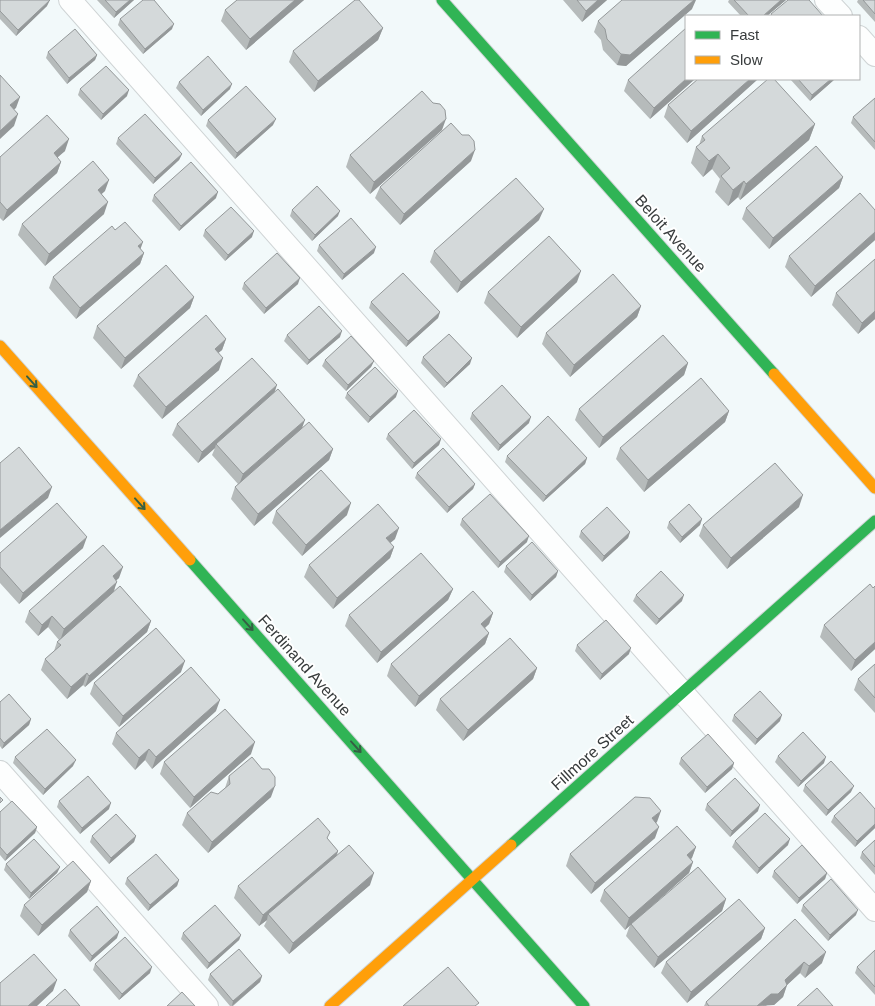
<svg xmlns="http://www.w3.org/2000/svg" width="875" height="1006" font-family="Helvetica,sans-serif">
<rect width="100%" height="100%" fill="#f2f9fa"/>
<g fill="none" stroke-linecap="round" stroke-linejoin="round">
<g stroke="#cfd4d5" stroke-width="24">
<path id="lane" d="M70 0 875 910
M826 0 841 16
M859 37 875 55
M0 772 207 1006"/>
</g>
<g stroke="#cfd4d5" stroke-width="13">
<path id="fast" d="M442 0 774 374
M190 560 584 1006
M511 845 875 521"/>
</g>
<g stroke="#cfd4d5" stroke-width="13">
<path id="slow" d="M0 346 190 560
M774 374 875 488
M330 1006 511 845"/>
</g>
<use href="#lane" stroke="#fdfefe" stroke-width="22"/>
<use href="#fast" stroke="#30b455" stroke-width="11"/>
<use href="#slow" stroke="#ff9f0a" stroke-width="11"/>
</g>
<path fill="#b6bbbb" d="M0 0 47 6 16 36 0 19Z
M97 0H134L114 18Z
M237 0H304L246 50 221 21 225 10Z
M563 0H607L582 22Z
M729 0H786L767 16H741L728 2Z
M858 0H875V22L857 2Z
M692 9 626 66 617 65 603 50 601 40 594 32 598 21Z
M120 19 172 29 143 54 118 25Z
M383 28 378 40 314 92 289 62 293 51Z
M48 52 97 55 95 60 67 84 46 58Z
M695 79 650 119 624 91 628 80Z
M758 79 687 143 664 117 668 105Z
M790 79H835L810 101Z
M179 82 230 89 201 116 176 88Z
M80 89 127 96 101 120 78 95Z
M875 98V150L851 123 853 117Z
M208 120 273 125 235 159 206 126Z
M815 124 809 140 740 200 738 197 728 206 715 192 720 179 712 169 703 177 691 163 696 147 699 145 702 136Z
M442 130 370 194 346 167 350 155Z
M118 138 182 154 179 160 153 184 116 144Z
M65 151 57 157 61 162 57 173 3 221 0 218V157Z
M471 161 400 225 375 198 380 187Z
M843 177 839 188 769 249 742 219 746 208Z
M105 191 101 194 104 214 45 266 18 235 22 224Z
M154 195 216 198 179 231 152 201Z
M292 210 338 216 312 241 290 216Z
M875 210V240L811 297 785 267 789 256Z
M539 220 457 293 430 262 434 251Z
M205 230 252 237 225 261 203 236Z
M319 245 374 253 342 280 317 251Z
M140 249 144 253 140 264 76 319 49 288 53 277Z
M875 259V319L858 334 832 305 836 293Z
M577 282 517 338 484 303 488 292Z
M244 283 298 284 264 314 242 289Z
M194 297 190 308 121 369 93 338 97 326Z
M371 302 440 312 438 318 406 347 369 308Z
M641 306 637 317 570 377 542 344 546 333Z
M287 335 340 337 307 365 284 341Z
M226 339 222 350 218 353 219 370 162 419 133 386 138 375Z
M423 357 470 364 444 388 421 363Z
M325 360 374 361 371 367 346 391 322 366Z
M688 363 684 375 599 448 575 420 579 409Z
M274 393 301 429 333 449 329 460 254 526 231 499 235 487 238 484 212 455 215 448 198 463 172 435 177 424Z
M347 393 396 397 368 423 345 398Z
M729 411 725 422 644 492 616 459 620 448Z
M472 413 529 423 498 451 470 419Z
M388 434 441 439 439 445 412 469 386 439Z
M507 456 587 458 585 464 543 502 505 462Z
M417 473 475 484 473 489 447 513 415 478Z
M799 507 727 569 699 536 703 525Z
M276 511 347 515 302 556 272 523Z
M462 519 527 542 498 568 460 525Z
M702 519 700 525 680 543 667 528 669 522Z
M581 531 630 532 628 538 602 562 579 537Z
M395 539 390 543 394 547 390 558 333 609 304 577 309 565Z
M83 548 19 604 0 583V553Z
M506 566 558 571 556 577 530 601 504 572Z
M119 578 116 580 114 592 151 621 147 632 85 687 83 685 67 699 41 670 45 659 54 651 57 642 59 640 48 627 38 636 25 622 29 611Z
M873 588 875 649 851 671 820 637 824 625Z
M453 589 448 600 377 663 345 626 349 615Z
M636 595 682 601 656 625 633 601Z
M493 613 489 624 485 628 489 633 485 644 415 707 387 676 391 664Z
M577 645 629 654 600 680 575 651Z
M875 664V713L854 690 858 679Z
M537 668 533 679 463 741 436 710 440 699Z
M181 672 119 727 90 694 94 683Z
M0 702 31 719 29 725 2 749 0 746Z
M216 711 152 769 145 760 135 770 112 744 116 733Z
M734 715 780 721 755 745 732 721Z
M251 754 190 808 160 774 164 762Z
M778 756 824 763 798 787 775 762Z
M15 757 73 766 43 795 13 763Z
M681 758 734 763 732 769 705 793 679 764Z
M229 776 271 797 208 853 182 825 187 813 218 794 225 788Z
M805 785 851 792 826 816 803 791Z
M59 801 109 809 80 834 57 807Z
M707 804 758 811 730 837 705 810Z
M875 809V828L855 847 831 822 834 816Z
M0 812 37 827 35 833 5 861 0 855Z
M657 822 656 823 655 838 591 894 566 866 570 854Z
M92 836H136L134 842 109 864 90 842Z
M327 838 338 851 337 855 370 885 289 954 264 926 267 920 259 926 234 898 238 886Z
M875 840V875L860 858 862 852Z
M735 841 788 845 757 874 732 847Z
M696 847 691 859 693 862 689 873 643 914 726 899 722 911 654 968 626 936 630 925 625 930 600 901 604 890Z
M6 864 60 867 57 873 29 899 4 870Z
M774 871 827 873 825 879 797 904 772 877Z
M127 878 179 880 177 886 148 911 125 884Z
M91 881 87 892 38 936 20 916 24 905Z
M803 905 856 915 828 941 801 911Z
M795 919 822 963 805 978 800 973 787 985 783 997 774 1005H767L766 1006H704L706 1002Z
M765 928 761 939 687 1003 661 973 666 962Z
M70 930 117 938 90 962 68 936Z
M183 933 241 935 239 940 207 969 181 939Z
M875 950V995L855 973 857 967Z
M95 964 150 973 119 1000 93 970Z
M210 974 262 976 260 982 233 1006H230L208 980Z"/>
<path fill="#949899" d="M50 0 47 6 16 36 18 30Z
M130 0H134L114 18 116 12Z
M295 0H304L246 50 250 39Z
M598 0H607L582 22 586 11Z
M694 0H696L692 9 626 66 617 65 621 54Z
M781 0H786L767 16H763Z
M174 24 172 29 143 54 145 49Z
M383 28 378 40 314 92 318 81Z
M97 55 95 60 67 84 69 78Z
M686 79H695L650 119 654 108Z
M750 79H758L687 143 691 131Z
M831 79H835L810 101 812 95Z
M232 84 230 89 201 116 203 110Z
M129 90 127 96 101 120 103 114Z
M20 97 16 108 6 116 10 105Z
M18 114 14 126 0 139V131Z
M276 119 273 125 235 159 237 153Z
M446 119 442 130 370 194 374 182Z
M815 124 809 140 740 200 746 184Z
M69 139 65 151 50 164 54 153Z
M475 150 471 161 400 225 404 214Z
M182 154 179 160 153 184 155 178Z
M718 154 712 169 703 177 709 161Z
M61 162 57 173 3 221 7 210Z
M843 177 839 188 769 249 773 238Z
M109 180 105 191 94 201 98 190Z
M744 181 738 197 728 206 733 190Z
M218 192 216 198 179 231 181 226Z
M108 202 104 214 45 266 49 254Z
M544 209 539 220 457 293 461 282Z
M340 211 338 216 312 241 315 235Z
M254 231 252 237 225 261 228 255Z
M875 232V240L811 297 815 286Z
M143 242 139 253 138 246Z
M376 247 374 253 342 280 344 274Z
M144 253 140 264 76 319 80 308Z
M581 271 577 282 517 338 521 327Z
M300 278 298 284 264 314 266 308Z
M194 297 190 308 121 369 125 358Z
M641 306 637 317 570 377 574 365Z
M875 311V319L858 334 862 323Z
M440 312 438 318 406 347 408 341Z
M342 331 340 337 307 365 309 360Z
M226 339 222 350 210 360 215 349Z
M223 358 219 370 162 419 166 407Z
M472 358 470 364 444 388 447 383Z
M374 361 371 367 346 391 348 385Z
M688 363 684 375 599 448 603 437Z
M277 385 273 397 216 444 215 448 198 463 202 452Z
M398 391 396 397 368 423 370 417Z
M729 411 725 422 644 492 648 480Z
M531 417 529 423 498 451 500 445Z
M305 420 301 431 239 485 243 474Z
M441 439 439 445 412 469 414 463Z
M333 449 329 460 254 526 258 514Z
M587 458 585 464 543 502 546 496Z
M475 484 473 489 447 513 449 507Z
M52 487 48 498 0 538V530Z
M803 495 799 507 727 569 731 558Z
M351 503 347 515 302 556 306 545Z
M702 519 700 525 680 543 682 537Z
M399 528 395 539 382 550 386 538Z
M630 532 628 538 602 562 604 556Z
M529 536 527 542 498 568 500 562Z
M87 537 83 548 19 604 23 593Z
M394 547 390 558 333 609 337 598Z
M123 567 119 578 109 587 113 576Z
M558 571 556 577 530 601 532 595Z
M117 582 113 593 60 641 64 629Z
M453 589 448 600 377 663 381 652Z
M684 595 682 601 656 625 659 619Z
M493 613 489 624 477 635 481 624Z
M52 616 48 627 38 636 42 625Z
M151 621 147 632 85 687 89 676Z
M489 633 485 644 415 707 419 696Z
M875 642V649L851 671 855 660Z
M631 648 629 654 600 680 602 674Z
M185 661 181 672 119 727 123 716Z
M537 668 533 679 463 741 468 730Z
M87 673 83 685 67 699 71 687Z
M220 700 216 711 152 769 156 757Z
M782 715 780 721 755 745 757 739Z
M31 719 29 725 2 749 4 743Z
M255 742 251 754 190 808 194 797Z
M149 749 145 760 135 770 139 758Z
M826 757 824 763 798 787 801 781Z
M76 760 73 766 43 795 45 789Z
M734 763 732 769 705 793 707 787Z
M275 786 271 797 208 853 212 842Z
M854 786 851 792 826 816 828 810Z
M111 803 109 809 80 834 82 828Z
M760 805 758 811 730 837 732 831Z
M661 811 657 822 648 830 652 818Z
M875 824V828L855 847 857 841Z
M37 827 35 833 5 861 7 855Z
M659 827 655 838 591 894 595 883Z
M136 836 134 842 109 864 111 858Z
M790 839 788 845 757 874 759 868Z
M696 847 692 858 683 866 687 855Z
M338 851 334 862 268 914 267 920 259 926 263 915Z
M693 862 689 873 625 930 629 918Z
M60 867 57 873 29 899 31 893Z
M374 873 370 885 289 954 293 943Z
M827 873 825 879 797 904 799 898Z
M179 880 177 886 148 911 150 905Z
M91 881 87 892 38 936 42 925Z
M726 899 722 911 654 968 658 957Z
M858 910 856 915 828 941 830 935Z
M765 928 761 939 687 1003 691 992Z
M119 932 117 938 90 962 92 956Z
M241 935 239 940 207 969 209 963Z
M826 952 822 963 805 978 809 966Z
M804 962 800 973 787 985 783 997 774 1005 757 1006Z
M152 967 150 973 119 1000 122 994Z
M262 976 260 982 232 1006 233 1001Z
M57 980 53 991 37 1006H28Z"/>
<path fill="#d4d9da" stroke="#949899" d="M0 0H50L18 30 0 11Z
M105 0H130L116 12Z
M143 0H154L174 24 145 49 120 19Z
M237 0H295L250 39 225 10Z
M355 0H359L383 28 318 81 293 51Z
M577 0H598L586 11Z
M622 0H694L630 55 621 54 607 39 605 29 598 21Z
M734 0H781L763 16H749Z
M788 0H809L823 16H773L771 14Z
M863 0H875V14Z
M686 28V79L654 108 628 80Z
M75 29 97 55 69 78 48 52Z
M208 56 232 84 203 110 179 82Z
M106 66 129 90 103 114 80 89Z
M0 75 20 97 10 105 18 114 0 131Z
M698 79H750L691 131 668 105Z
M768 79H774L815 124 746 184 744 181 733 190 721 176 730 168 718 154 709 161 696 147 705 140 702 136Z
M798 79H831L812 95Z
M246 86 276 119 237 153 208 120Z
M422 91 433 103 440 104 445 110 446 119 374 182 350 155Z
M875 98V142L853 117Z
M145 114 182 154 155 178 118 138Z
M47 115 69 139 54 153 61 162 7 210 0 202V157Z
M451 123 462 135H469L474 141 475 150 404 214 380 187Z
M816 146 843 177 773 238 746 208Z
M93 161 109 180 98 190 108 202 49 254 22 224Z
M191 162 218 192 181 226 154 195Z
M516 178 544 209 461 282 434 251Z
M317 186 340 211 315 235 292 210Z
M860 193 875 210V232L815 286 789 256Z
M231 207 254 231 228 255 205 230Z
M351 218 376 247 344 274 319 245Z
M125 222 143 242 138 246 144 253 80 308 53 277 112 226 115 230Z
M549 236 581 271 521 327 488 292Z
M277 253 300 278 266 308 244 283Z
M875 259V311L862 323 836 293Z
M166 265 194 297 125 358 97 326Z
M403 273 440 312 408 341 371 302Z
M613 274 641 306 574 365 546 333Z
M319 306 342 331 309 360 287 335Z
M206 315 226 339 215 349 223 358 166 407 138 375Z
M449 334 472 358 447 383 423 357Z
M663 335 688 363 603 437 579 409Z
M351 336 374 361 348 385 325 360Z
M252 358 277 385 202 452 177 424Z
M375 367 398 391 370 417 347 393Z
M701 378 729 411 648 480 620 448Z
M502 385 531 417 500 445 472 413Z
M278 389 305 420 243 474 216 444Z
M414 410 441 439 414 463 388 434Z
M548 416 587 458 546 496 507 456Z
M309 422 333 449 258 514 235 487Z
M19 447 52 487 0 530V463Z
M443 448 475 484 449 507 417 473Z
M775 463 803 495 731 558 703 525Z
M321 470 351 503 306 545 276 511Z
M490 494 529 536 500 562 462 519Z
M57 503 87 537 23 593 0 567V553Z
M378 504 399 528 386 538 394 547 337 598 309 565Z
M689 504 702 519 682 537 669 522Z
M607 507 630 532 604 556 581 531Z
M532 542 558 571 532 595 506 566Z
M103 545 123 567 113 576 117 582 64 629 52 616 42 625 29 611Z
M421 553 453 589 381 652 349 615Z
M661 571 684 595 659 619 636 595Z
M870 584 873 588 875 586V642L855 660 824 625Z
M120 586 151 621 89 676 87 673 71 687 45 659 61 645 57 642Z
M473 591 493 613 481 624 489 633 419 696 391 664Z
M606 620 631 648 602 674 577 645Z
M156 628 185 661 123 716 94 683Z
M510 638 537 668 468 730 440 699Z
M875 664V698L858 679Z
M191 667 220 700 156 757 149 749 139 758 116 733Z
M760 691 782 715 757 739 734 715Z
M9 694 31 719 4 743 0 738V702Z
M225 709 255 742 194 797 164 762Z
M47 729 76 760 45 789 15 757Z
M803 732 826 757 801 781 778 756Z
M708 734 734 763 707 787 681 758Z
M252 757 262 769H269L275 777V786L212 842 187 813 211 792 218 794 230 784 229 776Z
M831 761 854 786 828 810 805 785Z
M88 776 111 803 82 828 59 801Z
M735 778 760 805 732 831 707 804Z
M860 792 875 809V824L857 841 834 816Z
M0 797 3 800 0 803Z
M635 797 650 798 661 811 652 818 659 827 595 883 570 854Z
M12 801 37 827 7 855 0 847V812Z
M765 813 790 839 759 868 735 841Z
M116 814 136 836 111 858 92 836Z
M318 818 330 832 327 838 338 851 263 915 238 886Z
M677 826 696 847 687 855 693 862 629 918 604 890Z
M34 839 60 867 31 893 6 864Z
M875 840V867L862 852Z
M349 845 374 873 293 943 268 914Z
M802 845 827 873 799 898 774 871Z
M156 854 179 880 150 905 127 878Z
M73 861 91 881 42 925 24 905Z
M698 867 726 899 658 957 631 924Z
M831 879 858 910 830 935 803 905Z
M739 899 765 928 691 992 666 962Z
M215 905 241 935 209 963 183 933Z
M97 906 119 932 92 956 70 930Z
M795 919 826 952 809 966 804 962 785 980 787 985 778 994H771L757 1006H709L706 1002Z
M125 937 152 967 122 994 95 964Z
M239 949 262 976 233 1001 210 974Z
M875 950V987L857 967Z
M34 954 57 980 28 1006H0V983Z
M448 967 479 1003 475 1006H403Z
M817 988 833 1006H797Z
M65 989 80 1006H46Z
M182 992 195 1006H167Z"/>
<defs><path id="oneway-shaft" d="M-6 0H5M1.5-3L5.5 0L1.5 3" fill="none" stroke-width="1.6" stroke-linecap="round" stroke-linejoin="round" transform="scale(1.25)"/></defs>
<g stroke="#355f44">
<use href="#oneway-shaft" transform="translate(32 382) rotate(48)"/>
<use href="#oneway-shaft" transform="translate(140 504) rotate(48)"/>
<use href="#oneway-shaft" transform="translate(248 625) rotate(48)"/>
<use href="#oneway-shaft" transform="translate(356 747) rotate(48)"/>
</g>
<g text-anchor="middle" stroke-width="4" stroke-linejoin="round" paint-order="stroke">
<g font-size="16" fill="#373b3c" stroke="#fff">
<text transform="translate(671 233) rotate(48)" y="6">Beloit Avenue</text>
<text transform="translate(305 665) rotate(48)" y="6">Ferdinand Avenue</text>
<text transform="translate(592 752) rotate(-42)" y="6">Fillmore Street</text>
</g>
</g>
<rect x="685" y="15" width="175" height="65" fill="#ffffff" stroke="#afb1b1"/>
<rect x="695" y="31" width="25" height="8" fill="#30b455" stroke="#afb1b1"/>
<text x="730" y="40" font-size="15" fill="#373b3c">Fast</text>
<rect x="695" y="56" width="25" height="8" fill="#ff9f0a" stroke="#afb1b1"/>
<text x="730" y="65" font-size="15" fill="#373b3c">Slow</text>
</svg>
